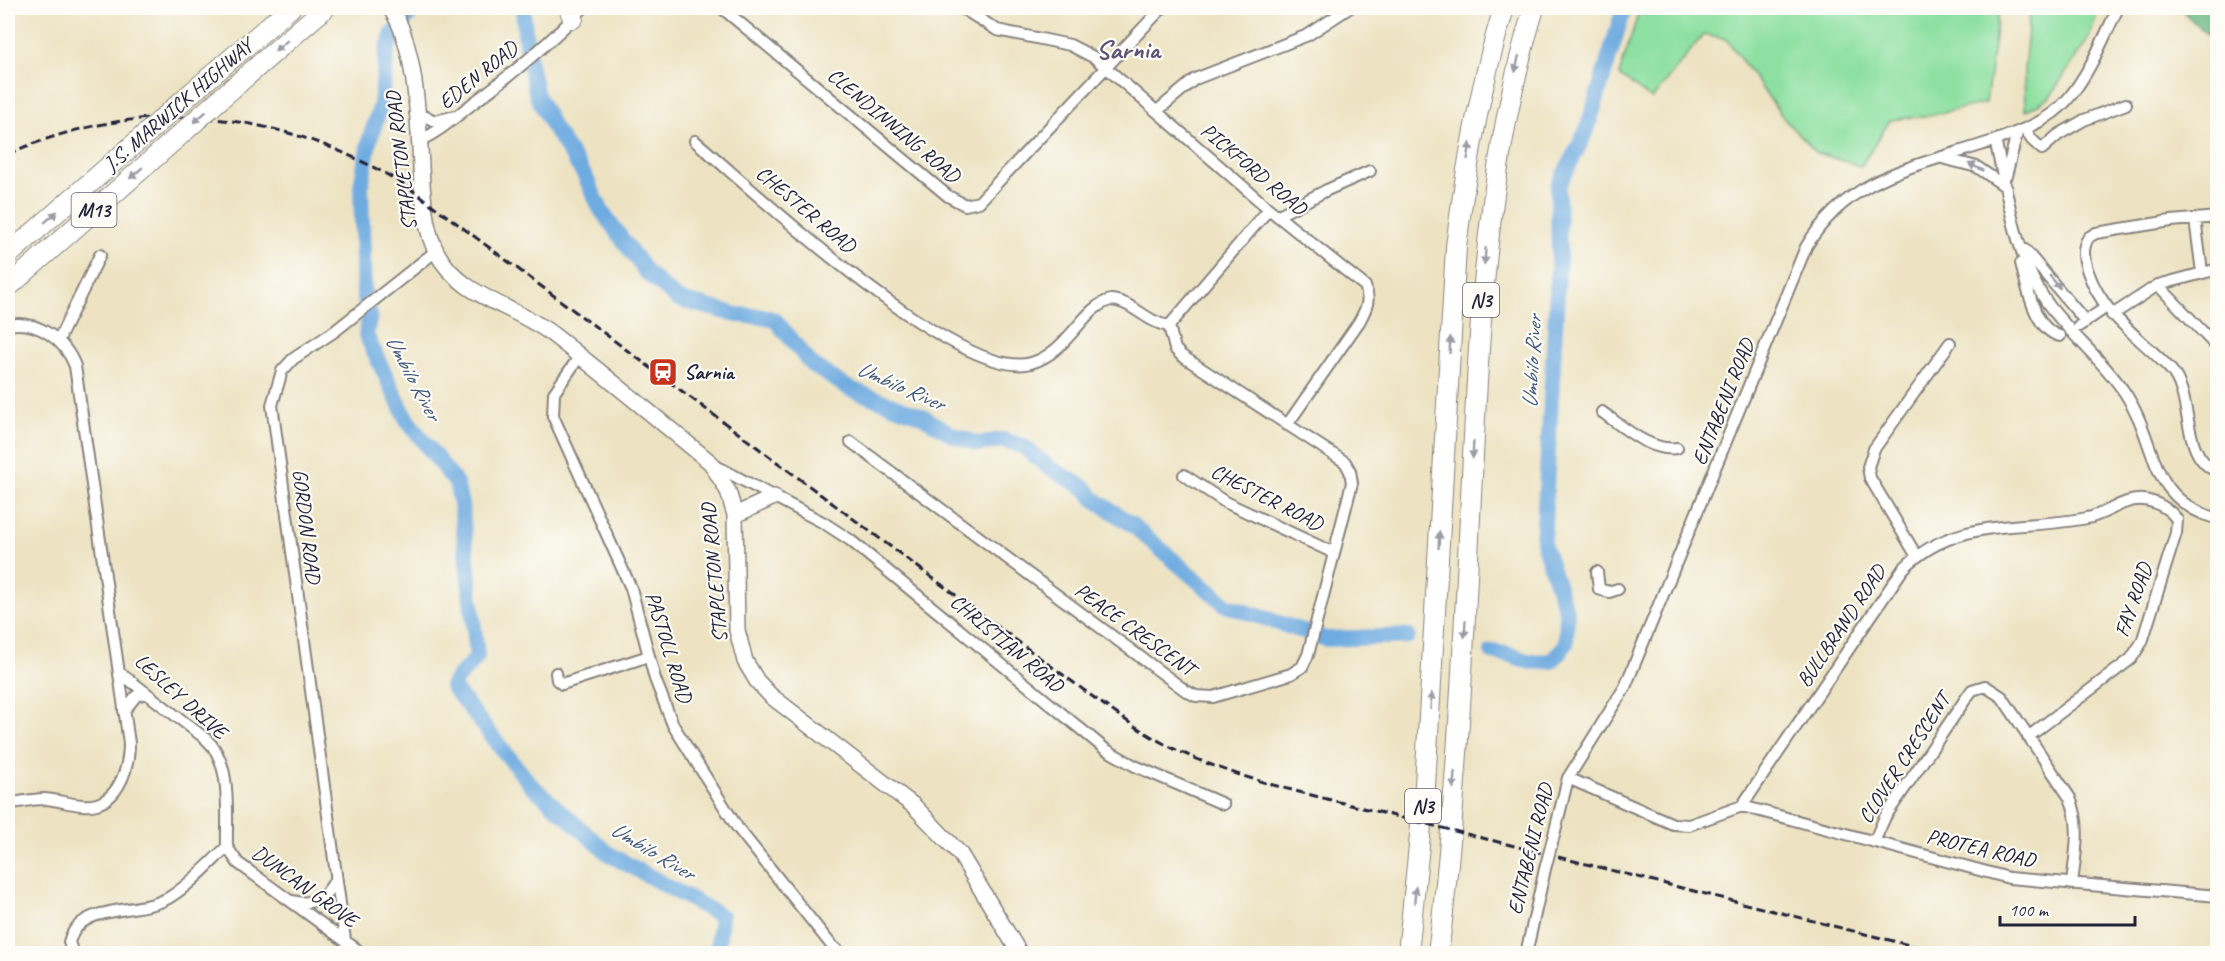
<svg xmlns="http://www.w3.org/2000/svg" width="2225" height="961" font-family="Caveat,sans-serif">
<rect width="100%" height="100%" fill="#fdfcf7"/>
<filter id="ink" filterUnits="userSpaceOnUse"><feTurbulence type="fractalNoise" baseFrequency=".0167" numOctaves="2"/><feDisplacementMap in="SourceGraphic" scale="12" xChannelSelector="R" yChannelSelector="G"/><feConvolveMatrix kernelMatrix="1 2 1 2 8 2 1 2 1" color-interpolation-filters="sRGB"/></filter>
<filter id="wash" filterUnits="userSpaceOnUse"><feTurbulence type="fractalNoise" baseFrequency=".008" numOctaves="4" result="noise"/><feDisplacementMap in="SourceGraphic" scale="24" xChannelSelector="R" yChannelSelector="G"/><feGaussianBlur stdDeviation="1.35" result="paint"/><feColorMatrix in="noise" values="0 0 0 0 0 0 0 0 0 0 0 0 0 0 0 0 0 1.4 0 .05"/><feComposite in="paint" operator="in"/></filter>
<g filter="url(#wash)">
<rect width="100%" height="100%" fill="#ede3c2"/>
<path fill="#8de0a1" stroke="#58816e" stroke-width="1.5" d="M1640 8H1999L1986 103 1933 115 1890 120 1861 166 1817 153 1785 120 1726 39 1703 35 1652 99 1619 75Z
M2030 8H2099L2089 38 2049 98 2025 111 2024 70Z"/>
<path fill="#72be87" stroke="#4a7061" stroke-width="1.5" d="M2179 8H2217V33L2211 38Z"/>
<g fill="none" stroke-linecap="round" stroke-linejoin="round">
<path stroke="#6eabe0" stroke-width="16" d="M415 8 393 34 387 50 381 104 369 142 361 186 364 297 370 315 366 335 407 420 456 483 461 504 477 656C470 668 458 673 452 686L530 784 609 854 721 916 717 954
M523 8 526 45 537 96 553 127 585 176 601 210 646 272 677 299 738 315 767 317 776 321 812 365 850 389 922 416 953 435 978 444 1002 440 1023 446 1047 466 1086 489 1094 499 1131 524 1226 605 1326 639 1408 636
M1492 652 1511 655 1530 662 1552 661 1566 644 1567 614 1543 543 1559 255 1558 186 1587 130 1624 8"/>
</g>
</g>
<g filter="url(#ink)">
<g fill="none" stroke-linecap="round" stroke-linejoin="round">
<g stroke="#88827e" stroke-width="14">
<path id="street" d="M722 8 948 196 965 205 979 202 1162 8
M962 8 997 30 1070 45 1095 58 1269 209 1365 286C1371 301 1366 309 1359 322L1287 425
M1157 111 1195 79 1308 35 1349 8
M415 112 435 121 455 116
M2025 129 2032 140 2042 149 2058 135 2084 120 2126 104
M1995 140C2008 194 2015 258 2048 304 2071 335 2104 361 2125 393 2159 444 2146 499 2218 519
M419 141C439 132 454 118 472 104 511 75 549 44 583 8
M695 141C754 190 957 383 1031 363 1068 353 1083 306 1111 300 1132 301 1147 323 1169 326
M1942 158 1977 167 2006 187
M2006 176 2017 133
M1277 216 1327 190 1370 171
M2218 217 2171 221 2096 233 2089 237C2081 248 2084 260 2088 272 2105 319 2139 335 2171 370 2195 398 2179 456 2218 472
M2195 219 2202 272
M2025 250 2086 322
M2021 263C2027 286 2034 330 2060 336
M2158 285 2218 348
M2112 315 2158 285 2218 269
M8 325C37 319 65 340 75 366L129 743C129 771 116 809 82 805 69 804 58 800 45 799 32 799 20 802 8 804
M2079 326 2105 308
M59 339 100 255
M579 357 554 393 553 416 631 588 655 679 673 725 737 827 832 946 842 954
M1602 412C1622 426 1650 452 1677 448
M851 442 1186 691 1196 696 1213 697 1291 674 1302 667 1308 655 1352 483 1350 471 1345 462 1182 356 1175 349 1169 326 1269 209
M712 464 824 523 850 540 1105 749 1135 766 1223 804
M1184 475 1225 502 1334 553
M1916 555 1870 478 1868 467 1874 449 1950 343
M1597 572 1599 589 1609 592 1618 589
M556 673 557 680 562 684 649 656
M124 711 136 696 146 693
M1568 778 1673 824 1689 825 1742 806 1903 569C1955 516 2021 531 2087 518 2106 515 2123 498 2143 500 2155 501 2171 509 2177 520L2176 533 2142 642 2131 659 2028 737
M1742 806 2009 878 2218 896
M1554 835 1568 778 1625 687 1806 247C1850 173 1921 166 1996 140 2021 131 2049 121 2067 100 2090 73 2103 39 2118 8
M1874 842 1885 817 1967 697 1972 690 1985 686 2002 697 2070 798C2082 825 2075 855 2072 884
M227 847 238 863 363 954
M293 901C313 906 326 898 335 880
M345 940 272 405 282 371 293 359 335 331 436 251
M73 954 69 942C80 901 140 916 170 897 191 884 209 864 227 847 226 814 233 763 206 739L119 672
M1526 954 1545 869"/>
</g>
<g stroke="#88827e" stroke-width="18">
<path id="secondary" d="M390 8C418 44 419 137 422 184 424 206 426 231 436 251 459 297 514 305 552 334 606 376 659 420 711 463L728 491 735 515 737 630 745 661 757 681 771 696 914 806 960 854 1020 954
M735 515 774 497"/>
</g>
<g stroke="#88827e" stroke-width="22">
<path id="highway" d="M569 8 573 18
M189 95 290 8
M220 99 325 8
M8 255 149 131
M8 287 180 135
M1408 954 1425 786 1456 247C1466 165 1480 86 1504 8
M1438 954C1458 795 1464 635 1472 476 1480 317 1487 161 1534 8"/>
</g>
<use href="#street" stroke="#fff" stroke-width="10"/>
<use href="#secondary" stroke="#fff" stroke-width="15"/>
<use href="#highway" stroke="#fff" stroke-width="20"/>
<path stroke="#22223b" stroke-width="3" stroke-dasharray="9 4.5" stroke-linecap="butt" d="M8 154C144 94 283 109 408 187L1048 664C1085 690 1121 720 1161 742 1207 767 1257 781 1307 794L1945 954"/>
<g stroke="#88827e" stroke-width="14" stroke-linecap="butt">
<path id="street-bridge" d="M1545 869 1554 835"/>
</g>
<g stroke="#88827e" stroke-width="22" stroke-linecap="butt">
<path id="highway-bridge" d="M149 131 189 95
M180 135 220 99"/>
</g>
<use href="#street-bridge" stroke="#fff" stroke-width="10"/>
<use href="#highway-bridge" stroke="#fff" stroke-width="20"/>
</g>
<defs><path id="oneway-solid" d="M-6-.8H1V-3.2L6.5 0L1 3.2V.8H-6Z" transform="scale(1.5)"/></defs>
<g fill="#9c9ca7">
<use href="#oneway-solid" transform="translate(281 46) rotate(139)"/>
<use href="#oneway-solid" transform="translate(1517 64) rotate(103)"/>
<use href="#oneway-solid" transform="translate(200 117) rotate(139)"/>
<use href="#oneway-solid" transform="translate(1469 151) rotate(-80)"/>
<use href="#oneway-solid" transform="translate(1976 167) rotate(-155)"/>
<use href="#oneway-solid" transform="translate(136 173) rotate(139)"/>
<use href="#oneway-solid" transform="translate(51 217) rotate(-41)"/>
<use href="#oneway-solid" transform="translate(1485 256) rotate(95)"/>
<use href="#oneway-solid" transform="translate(2055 282) rotate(50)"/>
<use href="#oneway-solid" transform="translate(1450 345) rotate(-87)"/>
<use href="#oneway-solid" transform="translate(1473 450) rotate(93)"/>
<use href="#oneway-solid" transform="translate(1439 540) rotate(-87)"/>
<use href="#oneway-solid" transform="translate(1465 629) rotate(93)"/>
<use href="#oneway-solid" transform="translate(1431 701) rotate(-86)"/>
<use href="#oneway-solid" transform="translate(1454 780) rotate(94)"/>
<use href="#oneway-solid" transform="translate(1415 895) rotate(-85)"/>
</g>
</g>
<defs>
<g id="station-square" transform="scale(1.5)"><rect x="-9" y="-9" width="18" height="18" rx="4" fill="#c8321e" stroke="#fdfcf7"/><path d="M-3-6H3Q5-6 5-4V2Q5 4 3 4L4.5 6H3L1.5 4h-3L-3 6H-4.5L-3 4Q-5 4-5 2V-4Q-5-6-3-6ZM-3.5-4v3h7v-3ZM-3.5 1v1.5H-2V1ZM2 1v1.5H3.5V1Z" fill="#fff"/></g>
</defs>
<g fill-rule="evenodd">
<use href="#station-square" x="663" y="372"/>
</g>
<g text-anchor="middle" stroke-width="4.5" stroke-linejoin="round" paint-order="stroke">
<g fill="#fdfcf7" stroke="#646373" stroke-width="1.5">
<rect x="71.5" y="193" width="45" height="34" rx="4.5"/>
<rect x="1463" y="283" width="36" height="34" rx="4.5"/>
<rect x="1405" y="789" width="36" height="34" rx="4.5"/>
</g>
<g font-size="20" font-weight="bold" fill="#22223b">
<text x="94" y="217">M13</text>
<text x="1481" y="307">N3</text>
<text x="1423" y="813">N3</text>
</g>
<g font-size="21" fill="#22223b" stroke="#fdfcf7">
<text transform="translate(478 75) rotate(-39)" y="7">EDEN ROAD</text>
<text transform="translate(178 105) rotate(-41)" y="7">J.S. MARWICK HIGHWAY</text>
<text transform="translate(894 125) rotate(40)" y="7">CLENDINNING ROAD</text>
<text transform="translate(401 161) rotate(-97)" y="7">STAPLETON ROAD</text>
<text transform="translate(1254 169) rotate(40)" y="7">PICKFORD ROAD</text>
<text transform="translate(806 209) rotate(40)" y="7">CHESTER ROAD</text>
<text transform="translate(1723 402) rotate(-68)" y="7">ENTABENI ROAD</text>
<text transform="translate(1267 497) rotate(27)" y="7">CHESTER ROAD</text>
<text transform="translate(307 526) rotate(83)" y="7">GORDON ROAD</text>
<text transform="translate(714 573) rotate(-95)" y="7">STAPLETON ROAD</text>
<text transform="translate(2133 600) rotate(-71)" y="7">FAY ROAD</text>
<text transform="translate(1841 626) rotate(-56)" y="7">BULLBRAND ROAD</text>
<text transform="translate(1135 629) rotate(36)" y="7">PEACE CRESCENT</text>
<text transform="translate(1007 643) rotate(40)" y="7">CHRISTIAN ROAD</text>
<text transform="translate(669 647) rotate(73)" y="7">PASTOLL ROAD</text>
<text transform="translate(181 696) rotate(42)" y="7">LESLEY DRIVE</text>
<text transform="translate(1904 758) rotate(-57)" y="7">CLOVER CRESCENT</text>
<text transform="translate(1981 848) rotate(13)" y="7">PROTEA ROAD</text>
<text transform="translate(1530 849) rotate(-76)" y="7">ENTABENI ROAD</text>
<text transform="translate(305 886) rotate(36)" y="7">DUNCAN GROVE</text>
</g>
<g font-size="21" font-weight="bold" fill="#22223b" stroke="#fdfcf7" text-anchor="start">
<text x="684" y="379">Sarnia</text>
</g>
<g font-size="22" font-style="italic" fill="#40597d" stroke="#fdfcf7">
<text transform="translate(1531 362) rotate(-87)" y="8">Umbilo River</text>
<text transform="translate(414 377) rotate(62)" y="8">Umbilo River</text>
<text transform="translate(901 385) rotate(24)" y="8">Umbilo River</text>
<text transform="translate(653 850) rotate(31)" y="8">Umbilo River</text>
</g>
<g font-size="27" font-weight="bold" fill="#595376" stroke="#fdfcf7">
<text x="1128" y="58">Sarnia</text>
</g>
</g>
<rect width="2225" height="961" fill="none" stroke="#fdfcf7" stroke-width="30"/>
<path d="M2000 916v9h135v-9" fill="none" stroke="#22223b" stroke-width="3"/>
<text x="2009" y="916" font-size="18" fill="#22223b" stroke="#fdfcf7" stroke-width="4.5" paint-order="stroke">100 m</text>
</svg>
